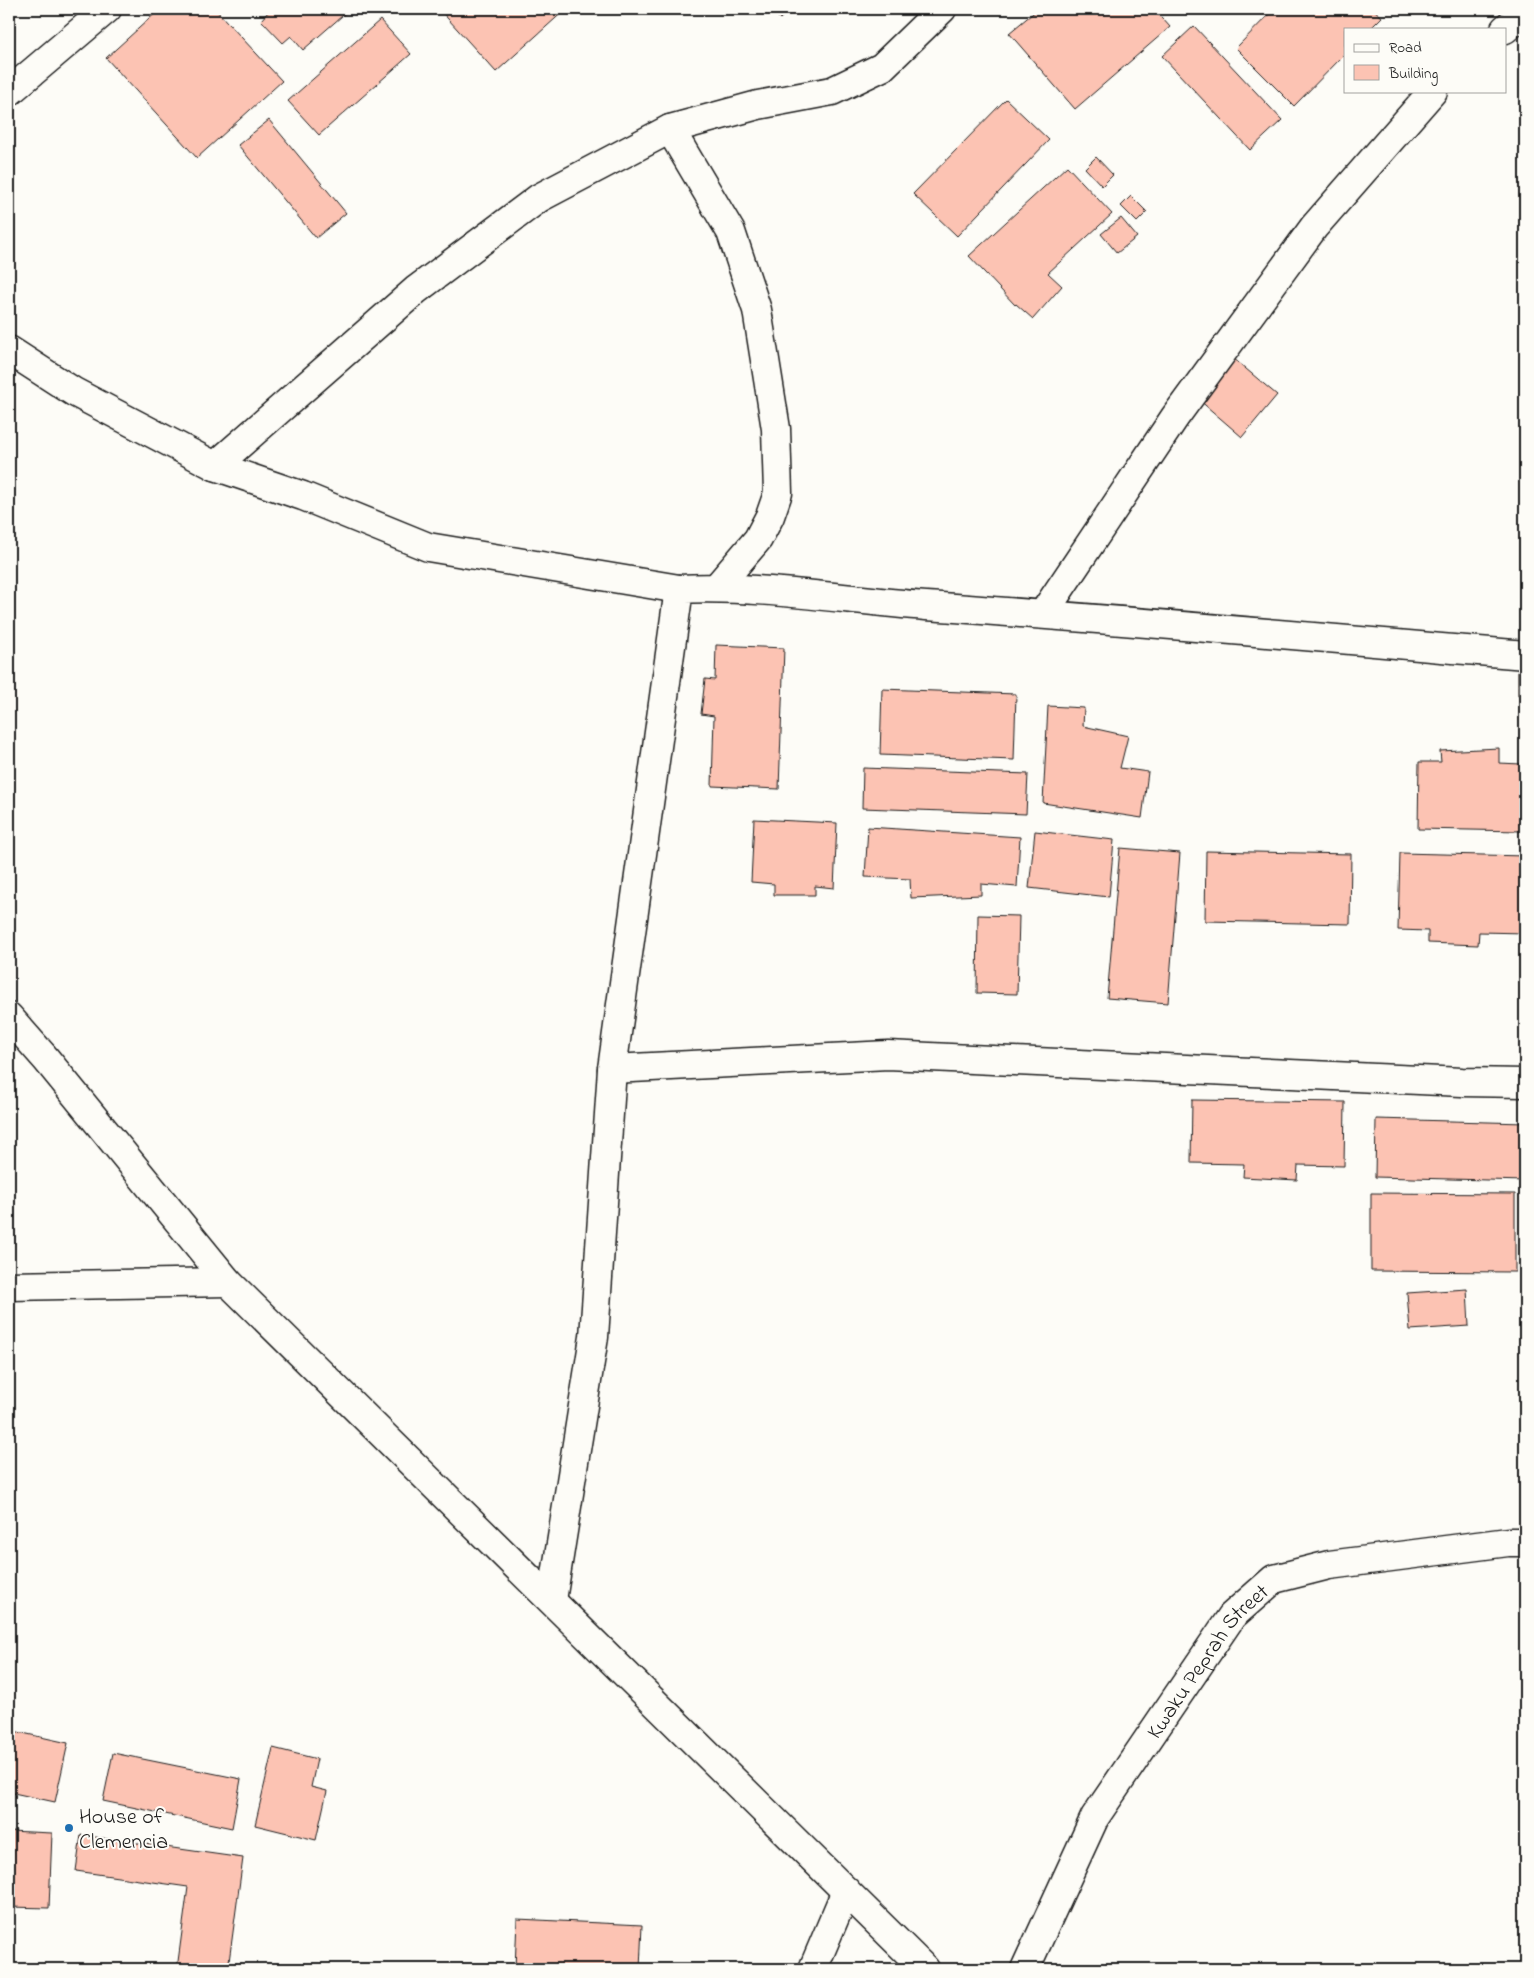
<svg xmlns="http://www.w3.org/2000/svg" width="1534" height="1978" font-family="'Indie Flower',sans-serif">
<rect width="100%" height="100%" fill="#fdfcf7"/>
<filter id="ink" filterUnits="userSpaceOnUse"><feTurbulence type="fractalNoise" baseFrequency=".02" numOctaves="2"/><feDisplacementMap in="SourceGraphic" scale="10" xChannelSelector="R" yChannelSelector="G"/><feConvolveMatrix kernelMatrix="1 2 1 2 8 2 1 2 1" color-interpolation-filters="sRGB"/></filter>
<g filter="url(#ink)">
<path fill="#fcc3b3" stroke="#1c1c1c" d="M160 9H175L178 12 181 9H215L282 81 197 158 106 58Z
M268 9H350L303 50 291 36 283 43 261 20 269 11Z
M439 9H566L496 72Z
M770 9H790L780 19Z
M1038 9H1154L1170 27 1075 109 1009 33Z
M1274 9H1373L1382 17 1370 29H1345V54L1294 106 1236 48Z
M380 20 411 54 319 135 288 101Z
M1194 26 1282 120 1250 150 1162 56Z
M1006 99 1049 140 957 236 913 194Z
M269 120 346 213 316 238 238 145Z
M1096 157 1113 175 1102 186 1085 168Z
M1067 166 1112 214 1048 273 1062 286 1033 319 1016 304 1015 305 969 256Z
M1131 196 1147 212 1137 222 1121 206Z
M1121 218 1137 237 1117 253 1101 234Z
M1233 358 1277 395 1242 437 1198 399Z
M716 645 784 648 779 789 712 786 714 716 701 714 705 679 715 680Z
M1518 659H1525V695H1518Z
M882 689 1016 694 1014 760 880 755Z
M1048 706 1084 708 1083 726 1128 736 1120 768 1148 772 1142 818 1043 803Z
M1499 748V763L1521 764V831L1418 829 1419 762H1441L1440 751Z
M863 768 1028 774 1026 814 862 808Z
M754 819 837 823 834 888 815 886V895H774V884L751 882Z
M868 827 1020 837 1017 887 981 884V895L911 898 910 879 865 877Z
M1035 831 1114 840 1109 897 1029 888Z
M1120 848 1180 853 1168 1003 1107 998Z
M1206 851 1351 854 1350 924 1205 921Z
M1400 853 1525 856V933L1479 932 1478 945 1428 943V931L1398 930Z
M978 915 1019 916 1017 994 977 993Z
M1192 1100 1345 1102 1344 1166 1298 1165 1297 1180 1243 1177 1244 1164 1191 1163Z
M1376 1119 1525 1123V1181L1375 1177Z
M1371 1193 1515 1194V1272L1371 1271Z
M1467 1289 1469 1326 1410 1330 1407 1293Z
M9 1730 68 1743 55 1802 9 1792Z
M273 1748 317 1759 311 1787 327 1791 316 1840 255 1825Z
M113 1753 241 1779 232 1828 103 1801Z
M9 1831 52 1833 49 1908 9 1907Z
M81 1835 243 1858 228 1969H177L188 1887 76 1871Z
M517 1919 642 1925 640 1969H515Z"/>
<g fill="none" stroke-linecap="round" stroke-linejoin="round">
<g stroke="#1c1c1c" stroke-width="31">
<g id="street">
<path d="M1505 29 1525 12"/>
<path d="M9 92 107 9"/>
<path d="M670 129 731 232 757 310 776 429 778 493 770 516 758 539 717 587"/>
<path d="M9 350 74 392 215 466 303 496 428 547 679 589"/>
<path d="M215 466 416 290 539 198 670 129 758 105 832 91 882 67 942 9"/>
<path d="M1043 614 1175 417 1314 227 1433 91"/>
<path d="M9 1017 46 1059 228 1282 925 1969"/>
<path d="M612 1069 888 1055 1462 1082 1525 1083"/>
<path d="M9 1286 228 1282"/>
<path d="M552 1600 594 1337 612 1069 679 589C761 585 844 600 926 606 1126 620 1325 638 1525 655"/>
<path d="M813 1969 846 1891"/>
<path id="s1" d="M1025 1969 1095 1817 1232 1616 1274 1579 1329 1565 1508 1542H1525"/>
</g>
</g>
<use href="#street" stroke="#fdfcf7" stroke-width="28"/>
</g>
</g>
<circle fill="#1f6fb2" stroke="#fdfcf7" stroke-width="2" cx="69" cy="1828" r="5"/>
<g text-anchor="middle" stroke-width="4" stroke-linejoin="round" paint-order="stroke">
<g font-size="22" fill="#1c1c1c" stroke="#fdfcf7">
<text dy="8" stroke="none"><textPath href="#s1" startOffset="360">Kwaku Peprah Street</textPath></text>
</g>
<g font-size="22" fill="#1c1c1c" stroke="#fdfcf7" text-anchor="start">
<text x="79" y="1823">House of<tspan x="79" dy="25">Clemencia</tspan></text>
</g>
</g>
<rect width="1534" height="1978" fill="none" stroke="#fdfcf7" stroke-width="30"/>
<rect x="15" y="15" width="1504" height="1948" fill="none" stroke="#1c1c1c" stroke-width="2" filter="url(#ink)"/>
<rect x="1344" y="28" width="162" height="65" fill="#fdfcf7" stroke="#a3a29f"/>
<rect x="1354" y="44" width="25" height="8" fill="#fdfcf7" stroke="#a3a29f"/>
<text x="1389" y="52" font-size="15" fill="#1c1c1c">Road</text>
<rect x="1354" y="65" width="25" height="15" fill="#fcc3b3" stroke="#a3a29f"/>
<text x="1389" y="78" font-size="15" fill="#1c1c1c">Building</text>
</svg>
